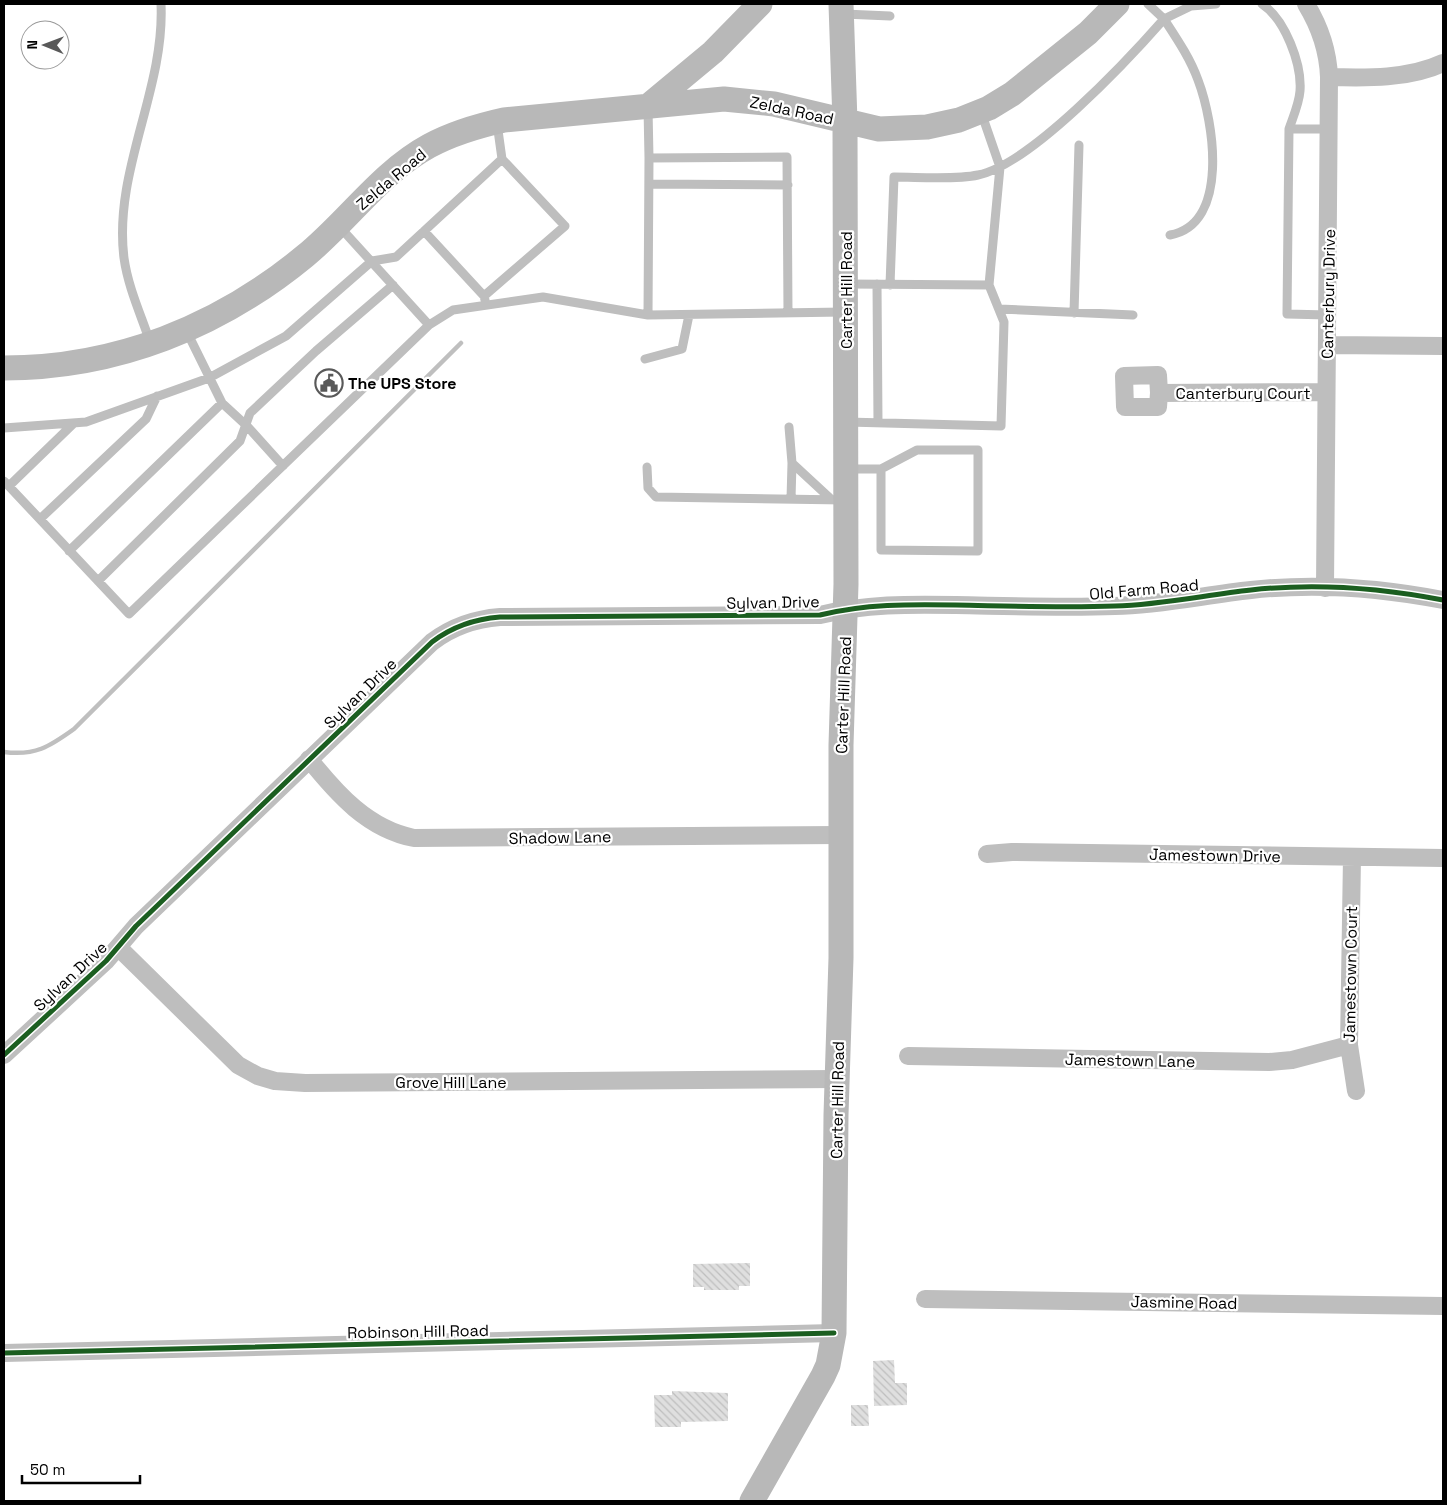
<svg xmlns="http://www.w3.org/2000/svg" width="1447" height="1505" font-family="'Space Grotesk',sans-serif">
<defs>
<pattern id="building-back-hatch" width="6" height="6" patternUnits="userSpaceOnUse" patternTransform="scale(1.25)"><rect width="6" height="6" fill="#dfdfdf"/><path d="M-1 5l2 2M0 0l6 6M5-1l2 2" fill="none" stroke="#bebebe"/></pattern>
</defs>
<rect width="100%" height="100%" fill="#fff"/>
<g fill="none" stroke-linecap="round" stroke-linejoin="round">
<path stroke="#bfbfbf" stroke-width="4.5" d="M4 752C35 756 49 747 74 729L461 343"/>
</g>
<path fill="url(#building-back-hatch)" d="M750 1263V1286H739V1290H704V1287H693V1264Z
M894 1360 895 1383H907V1405L874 1406 873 1361Z
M672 1391 728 1393V1421L681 1422V1427H655L654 1395H672Z
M851 1405H868L869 1426H851Z"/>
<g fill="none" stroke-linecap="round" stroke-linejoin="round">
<path stroke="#bebebe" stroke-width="9" d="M1262 4C1285 19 1302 64 1300 91 1299 104 1293 117 1289 129H1329
M844 14 890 16
M648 108 649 158 787 157 788 313
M1289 129 1287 314 1328 315
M649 184 788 185
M338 225 429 325
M424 231 484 296 485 300
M1170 235C1230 224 1214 122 1198 80 1190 58 1177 39 1164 19L1191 6 1216 4
M846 284 989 285 1000 167 981 112
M877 284 878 423
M890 285 894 177C918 177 956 180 978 175 1030 165 1128 60 1164 19L1148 4
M484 296 565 226 502 159
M999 309 1133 315
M1074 313 1079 145
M648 315 649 158
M187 332 222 403 247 426 283 466
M150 342C141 315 128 287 124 258 113 171 165 90 161 4
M645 359 682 349 689 315
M847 422 1001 426 1004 322 989 285
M789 427 792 463 791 499
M4 428 86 422 209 378 286 336 372 261 396 257 502 159 497 123
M792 463 832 500
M647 467 648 488 656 497 844 500
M847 469H881L917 450H978V551L881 550V469
M4 481 129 614 429 325 453 310 543 297 648 315 843 312
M9 486 73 424
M40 519 146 419 157 396
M69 551 222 403
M98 581 240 441 250 413 316 351 393 285"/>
<path stroke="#bebebe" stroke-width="18" d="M1306 4C1320 27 1328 49 1329 77L1325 588
M1329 77C1367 78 1409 79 1443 63
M1328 345 1443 346
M1159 393 1158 375 1124 376 1125 407H1158L1159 393 1326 392
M309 759C337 794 368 829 414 838L840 835
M987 854 1012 852 1443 858
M1352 857 1349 1045 1356 1091
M118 947 238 1065 258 1076 275 1081 305 1083 837 1079
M4 1055 106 961 136 926 432 642C453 626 474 619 500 617L820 615C865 604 909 604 956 605 1009 606 1062 608 1115 606 1161 605 1205 595 1251 590 1314 583 1381 588 1443 600
M908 1056 1269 1062 1292 1060 1349 1045
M925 1299 1443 1306
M4 1353 834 1333"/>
<path stroke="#b8b8b8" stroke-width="25" d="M648 106 713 52 760 4
M4 368C116 368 219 327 305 256 347 222 381 172 429 146 453 133 477 126 504 120L724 99 774 104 879 129 927 127 959 120 989 108 1012 94 1088 33 1117 4
M752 1501 823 1376 828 1365 834 1333 836 1115 841 958V745L846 584 845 122 841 4"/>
<g stroke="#fff" stroke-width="8">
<path id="cycleway" d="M4 1055 106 961 136 926 432 642C453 626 474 619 500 617L820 615C865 604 909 604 956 605 1009 606 1062 608 1115 606 1161 605 1205 595 1251 590 1314 583 1381 588 1443 600
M4 1353 834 1333"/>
</g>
<use href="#cycleway" stroke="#1b5e20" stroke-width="5"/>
</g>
<defs>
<g id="civic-ring" transform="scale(1.4375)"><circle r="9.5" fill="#fff" stroke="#595959" stroke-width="1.5"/><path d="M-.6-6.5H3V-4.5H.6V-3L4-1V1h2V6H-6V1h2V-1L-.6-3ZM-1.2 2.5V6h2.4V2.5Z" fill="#595959"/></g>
</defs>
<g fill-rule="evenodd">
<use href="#civic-ring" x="329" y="383"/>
</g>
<g text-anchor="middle" stroke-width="4.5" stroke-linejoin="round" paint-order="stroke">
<g font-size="16" fill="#000" stroke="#fff">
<text transform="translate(792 110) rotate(12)" y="6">Zelda Road</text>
<text transform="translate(391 179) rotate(-40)" y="6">Zelda Road</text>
<text transform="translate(846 290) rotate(-90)" y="6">Carter Hill Road</text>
<text transform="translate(1328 294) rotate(-89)" y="6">Canterbury Drive</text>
<text x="1243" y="399">Canterbury Court</text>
<text transform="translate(1144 589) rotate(-5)" y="6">Old Farm Road</text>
<text transform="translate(773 602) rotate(-1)" y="6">Sylvan Drive</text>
<text transform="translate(360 693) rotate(-44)" y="6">Sylvan Drive</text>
<text transform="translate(843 695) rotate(-88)" y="6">Carter Hill Road</text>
<text transform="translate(560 837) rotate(-1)" y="6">Shadow Lane</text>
<text transform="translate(1215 855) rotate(1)" y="6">Jamestown Drive</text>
<text transform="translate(1350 974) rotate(-89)" y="6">Jamestown Court</text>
<text transform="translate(70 976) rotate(-43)" y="6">Sylvan Drive</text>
<text transform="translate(1130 1060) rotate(1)" y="6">Jamestown Lane</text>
<text x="451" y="1088">Grove Hill Lane</text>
<text transform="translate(837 1100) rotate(-89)" y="6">Carter Hill Road</text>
<text transform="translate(1184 1302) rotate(1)" y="6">Jasmine Road</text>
<text transform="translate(418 1331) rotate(-1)" y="6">Robinson Hill Road</text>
</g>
<g font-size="16" font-weight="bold" fill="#000" stroke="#fff" text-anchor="start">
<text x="348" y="389">The UPS Store</text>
</g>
</g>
<rect width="1447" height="1505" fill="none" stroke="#000000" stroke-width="10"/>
<g transform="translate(45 45) rotate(271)"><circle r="24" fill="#ffffff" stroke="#999999"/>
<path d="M0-4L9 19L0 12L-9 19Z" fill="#595959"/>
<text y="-8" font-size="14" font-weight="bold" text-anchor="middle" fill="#000000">N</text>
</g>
<path d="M22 1475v8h118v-8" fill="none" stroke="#000000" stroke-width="2.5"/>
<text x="30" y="1475" font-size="15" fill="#000000" stroke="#ffffff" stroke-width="4" paint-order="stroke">50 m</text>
</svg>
